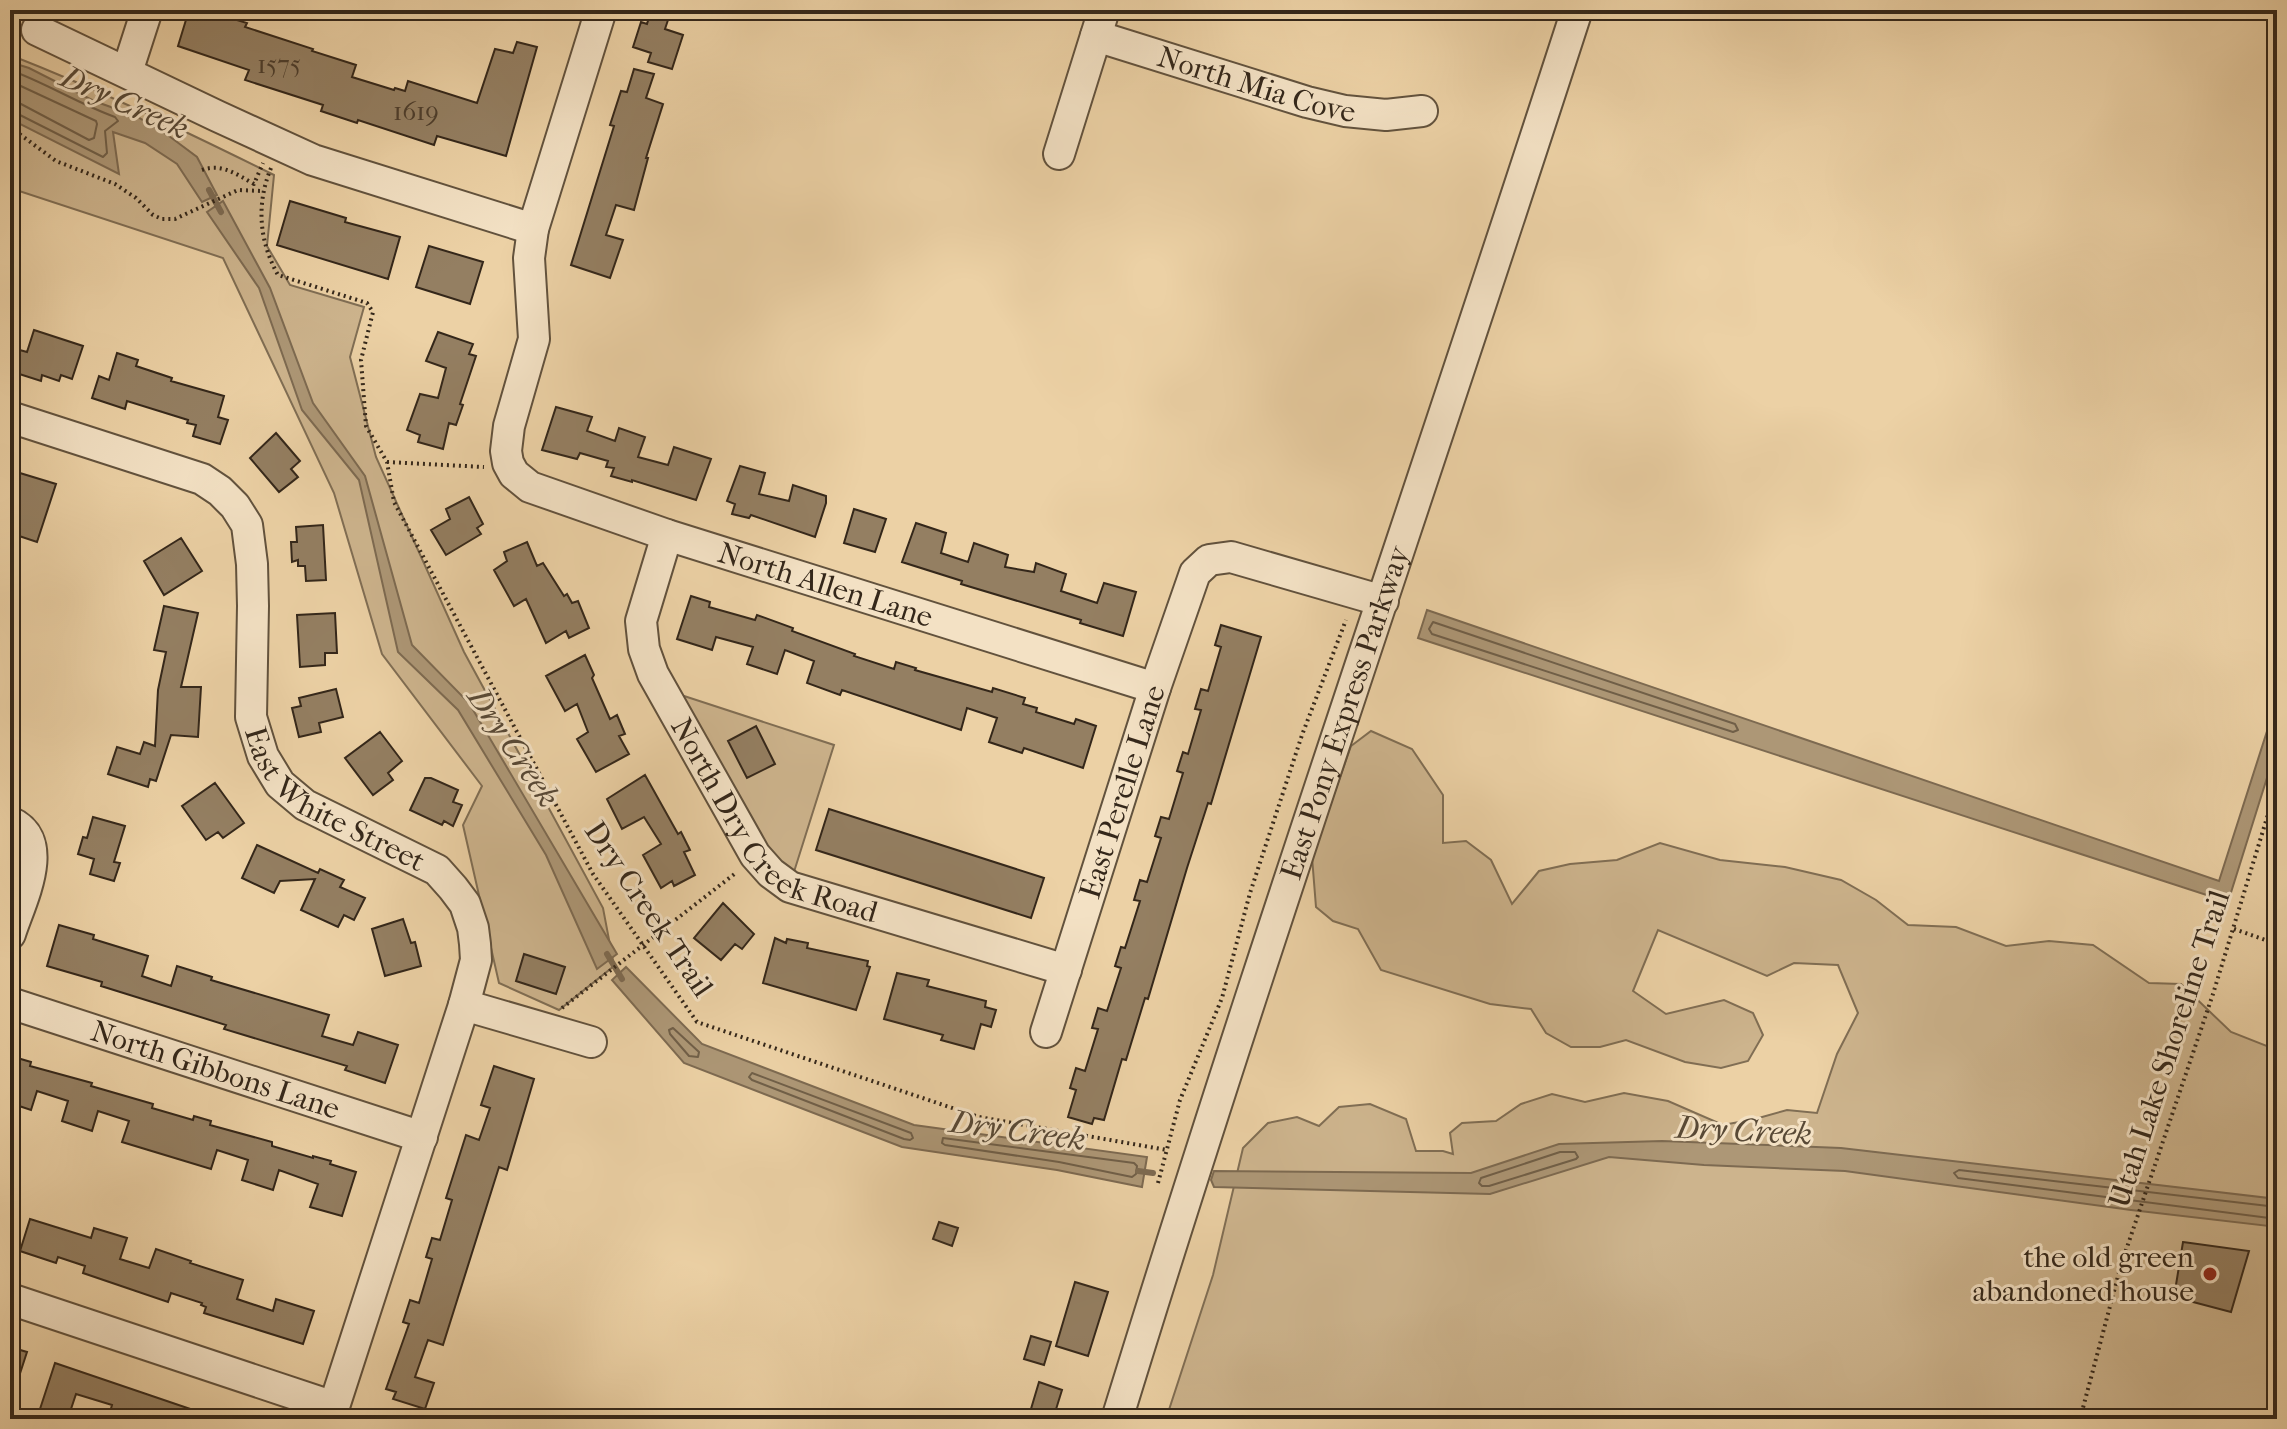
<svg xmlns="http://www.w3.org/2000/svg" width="2287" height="1429" font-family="'IM FELL French Canon',serif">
<rect width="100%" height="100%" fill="#ecd1a5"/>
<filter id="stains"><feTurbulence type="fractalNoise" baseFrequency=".0025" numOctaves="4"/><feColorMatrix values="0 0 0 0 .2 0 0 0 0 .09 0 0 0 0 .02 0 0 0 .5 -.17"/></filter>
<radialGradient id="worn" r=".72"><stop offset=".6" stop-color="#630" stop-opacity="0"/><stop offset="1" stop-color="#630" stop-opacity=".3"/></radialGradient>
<path fill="#cdb48d" stroke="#806e54" stroke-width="2" d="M10 55C100 90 187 132 274 175L267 246 290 285 364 307 350 357 376 457 464 652 603 908 614 966 559 1010 499 983 463 825 482 786 382 654 334 493 223 258 10 188Z
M681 695 834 745 793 875 769 859Z
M1371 731 1412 749 1443 795V843L1466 841 1491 860 1512 904 1539 871 1570 864 1617 860 1660 843 1720 860 1785 867 1841 880 1876 900 1908 925 1956 927 2006 946 2049 941 2093 945 2149 983 2181 984 2231 1032 2267 1046 2277 1056V1419H1166L1213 1275 1243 1148 1268 1123 1297 1117 1319 1126 1339 1107 1370 1104 1406 1119 1416 1151H1443L1453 1154 1450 1133 1462 1123 1496 1121 1521 1104 1552 1094 1585 1102 1624 1093 1668 1101 1723 1125 1755 1119 1787 1110 1817 1113 1837 1054 1858 1013 1838 965 1794 963 1767 976 1658 930 1633 991 1666 1014 1724 1000 1753 1013 1763 1035 1748 1061 1721 1068 1685 1062 1626 1040 1600 1047H1571L1546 1033 1531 1009 1490 1004 1381 970 1358 929 1333 921 1316 907 1312 857 1351 746Z"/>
<path fill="#ad9776" stroke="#7d6a51" stroke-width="2" d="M10 62 29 68 94 101 136 116 169 136 197 157 217 195 202 202 177 164 145 143 113 132 119 174 10 119Z
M223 201 270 288 313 403 365 476 412 645 469 703 617 954 597 969 546 855 458 710 398 652 359 480 302 410 259 288 207 212Z
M1427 610 2219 881 2277 700V746L2228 902 1418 638Z
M626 967 702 1044 914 1125 1147 1157 1142 1187 1057 1170 902 1147 684 1063 612 980Z
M1662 1141 1841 1148 2277 1199V1227L2131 1210 1845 1171 1704 1165 1609 1157 1490 1194 1214 1187 1211 1180 1214 1171 1471 1173 1559 1144Z"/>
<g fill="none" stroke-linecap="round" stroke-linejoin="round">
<path stroke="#705f48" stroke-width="2" d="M10 70C46 83 79 104 115 117L118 121 105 131 107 153 103 157 16 113 10 112
M10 81 96 121 97 124 94 138 89 140 21 104 10 102
M1433 622 1735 724 1738 730 1733 732 1432 634 1429 629Z
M673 1028 699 1052 698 1057 689 1056 670 1034 669 1030Z
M752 1073 911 1133 913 1138 910 1140 904 1139 752 1080 749 1077Z
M943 1138 1134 1163 1137 1166 1136 1174 1132 1177 1059 1162 945 1145 942 1143Z
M1560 1152H1575L1578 1157 1576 1159 1489 1186H1482L1479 1183 1481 1178Z
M2277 1207 1959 1170 1954 1173 1958 1178 2277 1219"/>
<path stroke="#7d6a51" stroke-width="6" d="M209 190 221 212
M607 954 622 979
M1138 1171 1153 1173"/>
</g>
<path fill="#947f62" stroke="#34271a" stroke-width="2" d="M189 10H229L227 17 247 23 245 27 313 49 312 51 356 65 352 77 394 90 395 88 405 91 408 81 477 103 495 49 513 53 517 42 537 47 506 156 437 136 434 145 358 120 357 123 321 111 323 105 245 80 249 70 178 46Z
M650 14 668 20 665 29 683 35 672 69 648 62 651 53 633 47 641 22 647 24Z
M634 69 654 74 646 98 663 104 646 158H648L634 210 616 205 606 235 623 240 610 278 571 265 614 126 610 125 621 91 627 92Z
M290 201 346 218 345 222 400 237 388 279 277 245Z
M429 246 483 262 470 304 416 287Z
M34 330 83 346 72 379 61 375 59 381 42 375 41 381 10 371 16 349 27 352Z
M438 332 473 344 469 354 476 356 460 404 463 405 456 425 449 423 443 449 418 442 420 435 407 430 420 394 438 398 446 368 426 361Z
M117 353 138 360 136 366 172 378 171 381 224 396 218 417 228 420 220 444 193 436 196 425 187 423 188 420 127 401 125 409 92 398 99 376 109 380Z
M556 407 592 417 587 431 615 441 619 428 645 437 638 457 668 465 674 447 711 459 696 500 632 480V482L611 476 614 468 606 467 608 461 580 453 577 459 542 450Z
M276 433 300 461 291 469 298 477 279 492 250 458Z
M740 466 765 473 759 494 789 501 793 485 826 496V503L815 537 751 515 749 518 732 514 735 504 727 501Z
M10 470 56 484 37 542 10 533Z
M469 497 483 524 477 528 481 534 446 555 431 530 450 519 446 509Z
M854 509 886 519 875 552 844 543Z
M916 523 946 533 941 553 968 562 974 543 1008 555 1005 567 1034 572 1036 563 1066 574 1061 591 1097 603 1104 583 1136 592 1123 636 1080 623 1081 620 961 584 962 581 902 562Z
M323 525 326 580 306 581 305 566H298V560L292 562 291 542H297L296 527Z
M181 538 202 571 164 595 144 561Z
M527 542 537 566 543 563 564 596 567 594 572 603 578 601 589 628 569 638 566 631 546 643 526 599 514 606 494 570 507 561 504 552Z
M691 596 710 602 709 607 755 620 757 615 793 628 792 631 855 654 854 656 894 669 896 662 916 668 915 670 992 692 993 688 1025 698 1023 704 1037 708 1036 712 1074 724 1076 719 1096 726 1083 768 1024 748 1022 753 989 742 997 718 967 708 961 730 842 690 840 695 807 683 814 661 785 650 777 674 747 664 753 647 716 637 712 650 677 639Z
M164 606 198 613 181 687H201L198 737 171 735 156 781 150 779 148 787 108 774 117 747 140 754 144 742 155 746 158 690 166 652 154 650Z
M335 613 337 653H325V665L300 667 297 615Z
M1221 625 1261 637 1211 804 1208 803 1187 868 1148 999 1145 998 1126 1060 1122 1059 1104 1120 1094 1118 1092 1124 1068 1117 1076 1090 1070 1088 1076 1068 1085 1071 1098 1029 1092 1028 1098 1008 1107 1011 1121 968 1115 966 1121 947 1125 948 1140 901 1134 900 1140 880 1147 882 1161 838 1155 836 1161 817 1169 819 1183 773 1177 771 1183 752 1188 754 1201 710 1195 709 1201 689 1208 691 1221 647 1215 645Z
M585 655 594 675 592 678 610 719 617 715 625 734 619 736 629 754 596 772 577 739 588 732 577 704 565 711 546 676Z
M336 689 343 717 319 723 321 732 299 737 292 708 301 706 299 698Z
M756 726 775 764 747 778 728 741Z
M380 732 402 761 388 773 393 780 373 795 345 758Z
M645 775 678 834 681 832 690 850 684 852 695 875 674 886 672 881 661 888 643 855 661 844 644 817 622 829 607 799Z
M425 778H431L458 790 453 802 462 805 453 826 444 821 442 825 410 810Z
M215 783 244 823 223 838 218 832 206 840 182 806Z
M829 809 1044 878 1031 918 816 850Z
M93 817 125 826 114 862 120 863 114 881 90 874 94 859 78 854 83 837 87 838Z
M257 845 318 873 320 869 344 880 340 887 365 898 354 920 344 915 338 927 301 910 315 879 280 881 274 893 242 878Z
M723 903 754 934 742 949 735 944 721 960 694 938Z
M403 919 411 943 415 942 421 966 385 976 372 929Z
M59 925 94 935 93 939 148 956 142 976 171 986 177 966 212 977 211 980 329 1015 322 1036 353 1045 358 1032 398 1045 385 1083 345 1070 347 1066 224 1029 226 1025 101 986 102 982 47 966Z
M775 938 786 943 787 939 808 943 807 948 868 961 867 966 870 967 856 1010 763 983Z
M524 954 565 967 556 994 516 981Z
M897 973 929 980 927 986 986 1001 985 1007 996 1010 991 1027 981 1024 974 1049 941 1040 943 1035 884 1019Z
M14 1057 31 1062 30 1066 92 1083 91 1086 153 1104 152 1108 193 1120 194 1116 211 1121 210 1125 272 1142V1146L313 1158V1156L331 1161 330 1164 356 1172 342 1216 310 1207 318 1184 279 1170 273 1190 242 1180 248 1160 217 1150 211 1169 122 1142 129 1121 98 1111 92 1131 62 1121 68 1101 37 1091 31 1110 10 1103V1070Z
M494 1066 534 1079 507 1170 499 1167 443 1345 428 1340 415 1377 434 1383 425 1409 393 1399 396 1392 386 1389 409 1324 403 1322 410 1300 419 1303 432 1259 426 1257 432 1238 440 1240 452 1200 446 1198 466 1135 479 1140 490 1108 481 1105Z
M30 1219 91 1238 94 1228 127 1238 120 1259 149 1268 156 1249 191 1261 190 1263 243 1280 237 1299 273 1311 276 1299 314 1311 303 1344 204 1313 206 1307 201 1305 202 1303 171 1293 168 1302 83 1273 85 1266 58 1257 56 1263 20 1251Z
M939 1222 958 1228 952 1246 933 1239Z
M2183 1242 2249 1251 2231 1312 2174 1297Z
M1075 1282 1108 1292 1088 1356 1056 1346Z
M1031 1336 1051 1342 1044 1365 1024 1359Z
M10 1347 27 1352 13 1395 10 1394Z
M55 1363 211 1416V1419H108L112 1405 76 1394 68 1418 40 1409Z
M1039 1382 1062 1390 1053 1419H1028Z"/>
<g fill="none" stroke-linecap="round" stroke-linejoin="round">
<g stroke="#62523d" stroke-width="34">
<g id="minor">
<path id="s1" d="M601 10 533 229 529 258 534 339 509 426 506 451 508 463 514 474 530 487 667 535 1155 688"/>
<path d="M37 30 217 116 313 160 533 229"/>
<path id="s2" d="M1096 36 1307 102 1345 111 1386 115 1422 111"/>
<path d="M127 72 147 10"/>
<path d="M1059 154 1104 10"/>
<path id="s3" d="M10 417 202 479 220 491 235 506 247 525 252 564 253 606 251 717 263 756 280 784 305 805 437 870 453 888 465 904 473 928 475 944 476 960 464 1005 330 1419"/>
<path id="s4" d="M667 535 641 621 644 649 653 674 755 855 771 873 790 887 1066 970"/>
<path d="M10 822C53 841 20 902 10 934"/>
<path id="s5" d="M10 1003 422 1137"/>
<path d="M464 1005 591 1042"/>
<path id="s6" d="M1046 1032 1155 688 1195 573 1209 560 1231 557 1383 601"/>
<path d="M10 1299 334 1407"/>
<path id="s7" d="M1117 1419C1262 947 1425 480 1577 10"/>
</g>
</g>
<path stroke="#34271a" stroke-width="4" stroke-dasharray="2 4" stroke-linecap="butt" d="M10 127 56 161 115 184 136 198 153 215 162 219H175L238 190 262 191
M271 168C256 204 259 241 278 275L367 303 373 312 361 360 366 426 387 462 394 502 593 874 697 1022 979 1117 1167 1150
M202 170C222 163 236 174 254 184L263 163
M387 462 484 467
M2234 929 2277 944
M562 1008 737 872
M1158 1183 1180 1100 1222 998 1250 893 1302 735 1346 620
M2080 1419 2121 1265 2213 994 2277 785"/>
<use href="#minor" stroke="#f3e1c4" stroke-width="30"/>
</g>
<circle fill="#8f2418" stroke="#f3e1c4" stroke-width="3" cx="2210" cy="1274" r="8"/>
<g text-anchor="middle" stroke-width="6" stroke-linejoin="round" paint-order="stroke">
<g font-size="26" fill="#4c3d2c">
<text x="279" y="73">1575</text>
<text x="416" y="120">1619</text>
</g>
<g font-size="30" fill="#34271a" stroke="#f3e1c4">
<text dy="10" stroke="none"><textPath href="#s2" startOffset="168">North Mia Cove</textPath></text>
<text dy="10" stroke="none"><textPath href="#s1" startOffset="812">North Allen Lane</textPath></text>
<text dy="10" stroke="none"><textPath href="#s7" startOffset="742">East Pony Express Parkway</textPath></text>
<text dy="10" stroke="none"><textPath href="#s3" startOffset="584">East White Street</textPath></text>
<text dy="10" stroke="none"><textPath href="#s6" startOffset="252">East Perelle Lane</textPath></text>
<text dy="10" stroke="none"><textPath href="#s4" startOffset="344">North Dry Creek Road</textPath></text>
<text transform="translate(649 909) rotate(56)" y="10">Dry Creek Trail</text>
<text transform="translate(2169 1049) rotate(-72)" y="10">Utah Lake Shoreline Trail</text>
<text dy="10" stroke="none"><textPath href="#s5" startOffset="216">North Gibbons Lane</textPath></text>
</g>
<g font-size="30" fill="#34271a" stroke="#f3e1c4" text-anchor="end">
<text x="2194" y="1267">the old green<tspan x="2194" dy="34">abandoned house</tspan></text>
</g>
<g font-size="32" font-style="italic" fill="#584936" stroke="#f3e1c4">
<text transform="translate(125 102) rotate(24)" y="11">Dry Creek</text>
<text transform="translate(514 747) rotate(56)" y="11">Dry Creek</text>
<text transform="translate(1018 1130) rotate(8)" y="11">Dry Creek</text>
<text transform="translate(1744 1130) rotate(3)" y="11">Dry Creek</text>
</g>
</g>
<rect width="2287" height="1429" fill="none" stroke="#ecd1a5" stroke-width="40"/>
<rect x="12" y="12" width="2263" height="1405" fill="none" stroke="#34271a" stroke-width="4"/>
<rect x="20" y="20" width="2247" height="1389" fill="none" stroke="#34271a" stroke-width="2"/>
<rect width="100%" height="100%" filter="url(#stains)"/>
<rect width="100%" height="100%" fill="url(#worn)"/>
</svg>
